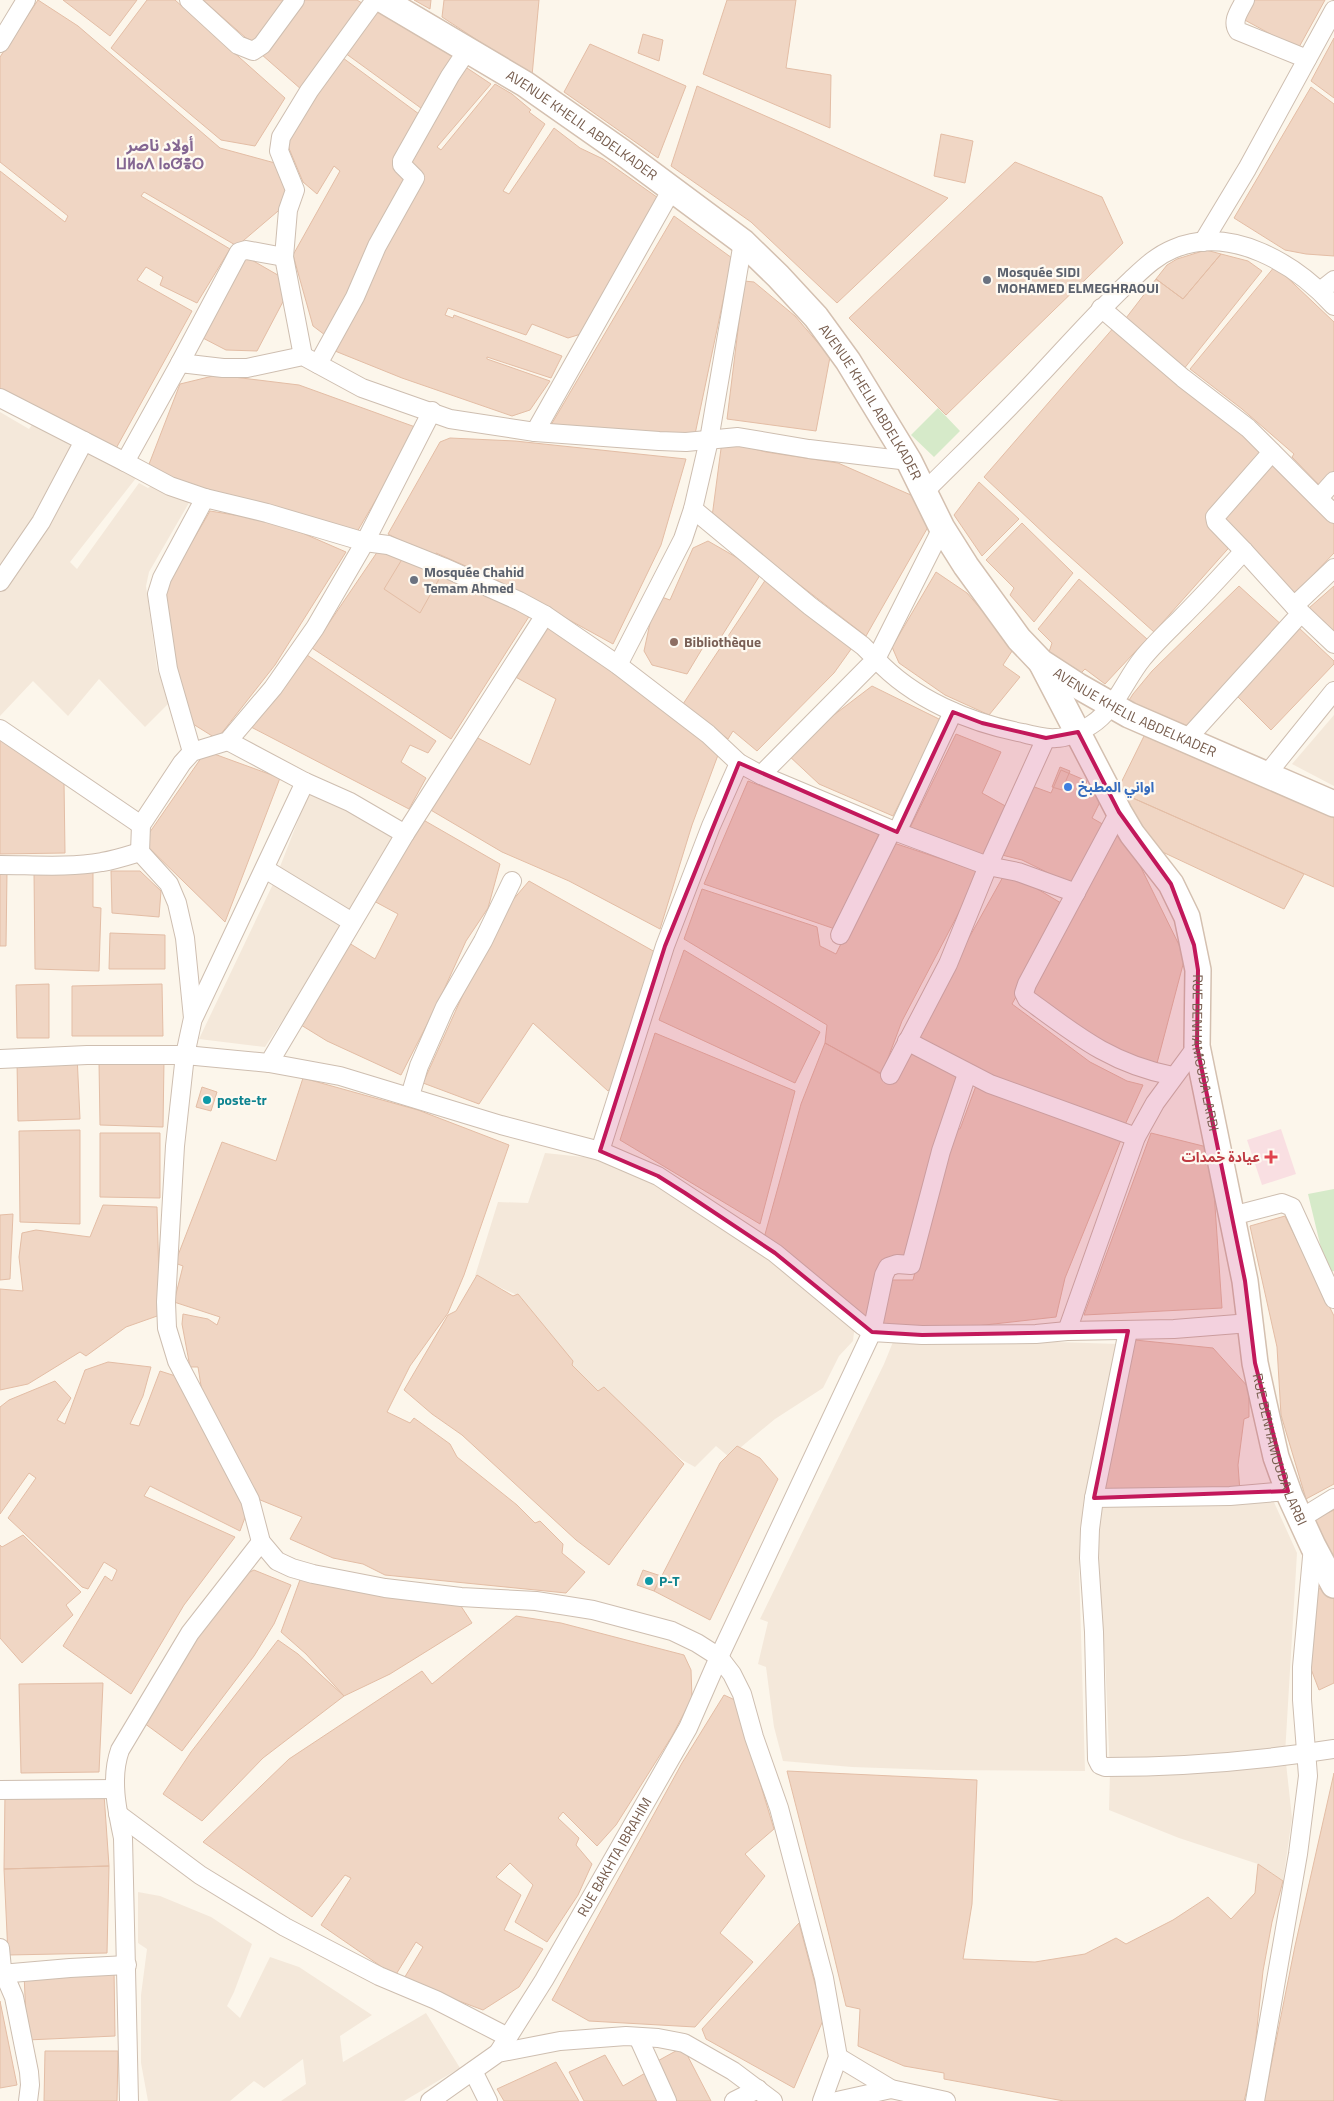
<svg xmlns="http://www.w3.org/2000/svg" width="1334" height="2101" font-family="'Titillium Web','Noto Sans Arabic','Noto Sans Tifinagh',sans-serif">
<rect width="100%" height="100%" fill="#fcf6eb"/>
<path fill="#f4e8da" d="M0 412 29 429 32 425 58 436 79 452 86 445 140 473 70 562 77 569 139 483 148 488 155 484 190 501 149 572 146 586 157 669 170 702 145 727 99 679 68 716 33 681 0 716Z
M1334 715V786L1292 764Z
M310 790 395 837 344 927 265 1047 199 1039 274 882Z
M545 1153 602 1159 664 1186 715 1214 855 1324 853 1341 839 1356 823 1388 775 1419 729 1457 716 1446 695 1467 682 1460 643 1426 595 1392 579 1375 521 1297 475 1276 498 1202 528 1203Z
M895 1337 1119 1344 1095 1472 1080 1528 1079 1567 1085 1771 937 1770 852 1767 783 1761 774 1727 766 1667 758 1664 768 1622 760 1619 884 1364Z
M1273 1500 1297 1553 1285 1754 1292 1818 1283 1881 1258 1864 1179 1838 1109 1810 1110 1772 1105 1657 1096 1550 1099 1502Z
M138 1892 160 1896 211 1917 252 1944 234 1992 227 2006 240 2018 270 1957 299 1967 372 2015 340 2036 343 2062 426 2013 460 2068 404 2101H281L306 2084 303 2059 264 2088 254 2081 230 2101H148L141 2063V1995L147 1949 138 1943Z"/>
<path fill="#f9dfe2" d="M1281 1129 1296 1174 1262 1185 1247 1140Z"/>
<path fill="#d6eac9" d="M938 408 960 431 934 457 911 435Z
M1334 1189V1271L1327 1273 1308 1194Z"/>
<path fill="#f0d6c4" stroke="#e3bda5" d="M38 0 78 26 220 148 275 163 291 200 237 246 144 192 141 196 230 249 197 303 160 285 163 277 146 267 137 280 192 311 114 452 0 390V171L65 222 68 216 0 162V57Z
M63 0H137L110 36Z
M147 0H175L285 98 255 146 221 140 111 48Z
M203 0H290L259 44 246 38Z
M303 0H357L365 5 302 90 261 54Z
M414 0H431L430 9Z
M444 0H539L532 76 442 17Z
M727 0H796L786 68 831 75 830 128 703 74Z
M1252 0H1325L1298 49 1241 18Z
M378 5 456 58 425 111 345 53Z
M643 34 663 40 659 61 638 53Z
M1334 38V98L1311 81Z
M590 44 686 86 658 158 564 92Z
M343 58 423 117 396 164 413 175 325 335 313 326 293 255 340 171 334 166 317 194 303 182 283 134Z
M464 66 491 84 437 147 441 150 495 84 512 94 531 110 529 112 545 124 503 191 509 194 554 128 580 148 603 159 661 200 581 334 568 338 532 324 526 335 448 308 445 315 453 318 454 315 562 356 551 378 487 357V359L550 381 530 410 512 416 402 378 335 351 391 226 420 178 405 164Z
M697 86 802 132 948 198 837 303 751 222 671 166Z
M1311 87 1334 104V256L1306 254 1285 250 1234 218Z
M941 134 973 141 965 183 934 176Z
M1015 162 1102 197 1123 243 946 415 849 318Z
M674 216 732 258 694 439 551 425Z
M1206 250 1221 254 1183 299 1156 279 1167 265 1177 259Z
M1221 254 1248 261 1262 271 1183 370 1123 322 1156 279 1183 299Z
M243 255 283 278 287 294 257 351 226 350 199 336Z
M1275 266 1334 322V477L1323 489 1292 457 1294 454 1242 409 1190 369Z
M744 281 754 282 795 316 830 357 816 431 727 419Z
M1115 326 1267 454 1208 521 1234 542 1154 632 1049 538 984 477Z
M217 375 299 385 418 428 354 537 252 502 146 472 180 384Z
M450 438 515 441 686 459 661 545 613 644 491 577 436 553 434 558 388 534 440 442Z
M722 441 766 452 838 463 920 499 932 520 866 636 712 517Z
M1269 459 1334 524V553L1292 597 1218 518Z
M979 482 1019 519 982 556 954 515Z
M210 511 277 522 346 552 275 665 217 739 185 719 160 597Z
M1022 523 1073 573 1034 622 1010 595 1014 588 986 560Z
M708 541 762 572 718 642 708 639 687 674 652 665 644 651 656 595 670 600 693 548Z
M382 545 530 615 451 739 312 648Z
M404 556 443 572 420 613 384 589Z
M936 572 967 593 1014 648 1003 665 1020 677 989 715 945 695 899 663 892 647Z
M766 579 854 645 834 673 757 751 733 731 728 739 683 704Z
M1079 579 1147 639 1105 684 1085 669 1081 673 1049 652 1052 643 1038 629Z
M1239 586 1284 627 1186 734 1124 708 1133 694 1152 671Z
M1334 586V631L1309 608Z
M545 622 721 747 692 825 660 929 569 881 502 852 429 809 474 736 530 765 556 699 510 674Z
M1298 627 1334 661V664L1271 730 1235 694Z
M307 655 436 741 428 753 410 745 401 762 426 778 409 809 251 727Z
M872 686 941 720 893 816 819 784 787 754 822 724Z
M1146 732 1334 816V887L1117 791Z
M956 734 1001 752 982 793 1009 808 983 860 908 832Z
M0 740 64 782 65 853 0 854Z
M206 751 280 778 225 922 143 842Z
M1060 767 1070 771 1062 790 1052 787Z
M1061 770 1087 781 1084 790 1103 796 1092 818 1106 826 1073 885 1022 860 998 854 1029 785 1051 793Z
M748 781 880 832 835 929 704 884Z
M1117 791 1304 874 1284 909 1154 848 1153 840 1135 833Z
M420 818 500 864 488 908 466 941 437 1005 401 1075 327 1041 301 1025 349 943 375 959 398 914 372 900Z
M1120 825 1185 957 1156 1067 1097 1046 1026 993Z
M891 842 980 872 902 1021 882 1074 825 1043 827 1025 684 939 702 889 817 927 820 946 836 954Z
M111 871H140L161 891 159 917 112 913Z
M0 872H7L6 946H0Z
M34 872H93V907L101 908 99 971 35 969Z
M1004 875 1034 887 1066 906 1012 1004 1090 1062 1127 1081 1143 1085 1124 1127 968 1072 912 1040Z
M529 881 655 952 622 1074 608 1091 533 1023 479 1104 423 1083 479 959 506 908Z
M110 933 165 935V969H109Z
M684 950 820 1032 795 1083 659 1020Z
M49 984V1038H17L16 985Z
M162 984 163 1036H72V986Z
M655 1033 795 1091 760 1224 620 1140Z
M825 1043 895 1082 910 1051 961 1075 910 1263 886 1261 870 1328 764 1238 801 1104Z
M77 1055 80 1119 18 1121 17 1061Z
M164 1060 163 1127 100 1125 99 1062Z
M303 1078 418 1110 509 1145 464 1275 448 1313 410 1366 387 1412 410 1423 414 1418 450 1444 457 1457 517 1505 535 1523 540 1521 563 1544 562 1553 585 1572 566 1593 385 1575 363 1564 333 1558 290 1539 302 1517 253 1497 202 1392 198 1367H190L182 1324 183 1314 208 1319 217 1325 220 1317 174 1302 183 1266 175 1263 222 1142 276 1161Z
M977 1083 1123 1135 1065 1278 1056 1317 967 1327 877 1330 886 1280H913L952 1128 960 1129Z
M202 1087 217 1092 211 1111 196 1107Z
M80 1130V1224L20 1222 19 1131Z
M100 1133H160V1198L100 1197Z
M1151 1133 1211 1148 1222 1308 1084 1315Z
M103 1205 157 1207 160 1315 126 1327 86 1356 80 1352 28 1384 0 1390V1289L23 1291 19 1257 22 1233 36 1230 90 1237Z
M13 1214 10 1279 0 1280V1215Z
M1285 1216 1334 1316V1484L1306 1499 1281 1415 1277 1347 1250 1226Z
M477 1275 513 1296 518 1294 573 1361 572 1365 598 1391 604 1387 684 1464 609 1565 576 1540 462 1435 432 1414 404 1390 448 1315 456 1311Z
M1135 1340 1213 1348 1249 1388V1417L1244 1419 1238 1465 1240 1492 1102 1493Z
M108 1362 151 1367 143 1396 130 1424 139 1426 160 1371 188 1380 250 1504 240 1531 150 1486 144 1496 235 1537 184 1605 131 1694 63 1646 105 1576 112 1581 117 1570 104 1562 88 1589 82 1587 8 1518 36 1478 29 1473 0 1514V1407L9 1400 55 1381 71 1398 57 1420 65 1424 85 1370Z
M737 1446 760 1458 778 1479 710 1620 654 1591 720 1463Z
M1334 1510V1559L1313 1520Z
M23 1535 81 1592 66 1605 73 1615 22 1663 0 1638V1545L2 1547Z
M254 1570 291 1585 274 1624 254 1656 182 1751 144 1723 221 1599 236 1579Z
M643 1570 661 1576 654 1591 637 1585Z
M301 1577 457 1600 472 1623 390 1674 344 1696 306 1654 281 1632Z
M1329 1588 1334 1599V1683L1319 1690 1311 1669 1316 1589Z
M516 1616 561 1623 684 1655 691 1670 692 1698 672 1736 616 1825 597 1846 563 1812 558 1818 579 1838 576 1845 592 1864 578 1895 547 1942 515 1922 533 1885 510 1863 496 1877 521 1895 504 1930 543 1949 519 1987 483 2010 403 1980 423 1947 416 1942 395 1976 321 1925 351 1878 345 1875 312 1917 203 1842 289 1759 422 1671 432 1684Z
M278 1640 298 1654 344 1696 263 1758 202 1821 163 1794 191 1752Z
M103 1683 99 1772 21 1773 19 1684Z
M724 1695 735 1700 774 1829 745 1854 765 1876 720 1933 753 1962 695 2027 589 2021 552 2000 682 1763Z
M787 1771 977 1780 972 1904 963 1959 1035 1962 1085 1954 1116 1938 1126 1944 1173 1920 1208 1897 1231 1919 1255 1893 1258 1864 1283 1881 1272 1922 1263 1971 1253 2066 1244 2101H1064L944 2079V2073L904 2066 858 2046 860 2009 846 2006 829 1935Z
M1334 1773V2101H1264L1295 1946Z
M5 1793 104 1794 109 1866 4 1869Z
M109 1866 107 1953 8 1955 4 1869Z
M799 1923 824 2018 794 2088 706 2039 702 2029Z
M114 1969 115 2036 27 2040 24 1974Z
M0 2001 17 2085 0 2088Z
M683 2047 711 2101H676L654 2063Z
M45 2051H118L117 2101H44Z
M605 2055 623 2086 647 2072 661 2101H584L569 2072Z
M556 2062 579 2101H504L497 2089Z"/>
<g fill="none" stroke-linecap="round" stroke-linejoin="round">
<g stroke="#cebeb0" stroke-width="20">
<g id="street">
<path d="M189 0 238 45 253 51 262 45 295 0"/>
<path d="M1245 0C1240 10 1231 21 1238 31L1307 59"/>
<path d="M0 43 26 0"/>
<path d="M1203 242 1247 169 1334 10"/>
<path d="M1320 291 1334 280"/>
<path d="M1101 308 1183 378 1248 428 1334 514"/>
<path d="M303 356 284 257 288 210 295 190 279 151 281 137 309 91 375 0"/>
<path d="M180 363 239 252 246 250 284 257"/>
<path d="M318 364 355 297 377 246 415 178 402 165V161L450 76 468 49"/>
<path d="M0 398 125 462 180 363 223 368H247L303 356 362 388 450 419 535 432 659 441 686 442 738 437 809 449 909 461"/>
<path d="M432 411 365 542 315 628 273 688 228 741 192 752 182 763 141 825 140 852 169 884 177 903 185 938 193 1018 185 1055 175 1146 166 1302 167 1328 177 1361 250 1500 261 1542 277 1561 292 1568 313 1574 385 1588 461 1597 536 1601 593 1610 672 1631 697 1643 719 1657 732 1674 742 1694 754 1737 779 1808 824 1978 838 2057 822 2101"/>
<path d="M535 432 672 189"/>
<path d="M125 462 170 486 205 498 267 513 365 542 388 545 443 567 519 601 545 615 618 665 708 734 739 763 761 775 876 659 863 646 810 606 693 509"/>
<path d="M924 492C962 454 1002 416 1039 376 1069 344 1098 311 1131 280 1144 268 1156 256 1173 249 1231 224 1296 264 1334 306"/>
<path d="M1319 498 1334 481"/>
<path d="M942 528 876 659C913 699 970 723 1023 733 1034 736 1045 739 1056 738 1068 738 1081 731 1091 725 1115 710 1125 680 1142 659 1154 644 1168 631 1181 618 1203 596 1223 574 1244 551L1294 606 1334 568"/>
<path d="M1244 551 1216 522 1215 517 1272 452"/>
<path d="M0 582 41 522 84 441"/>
<path d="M1294 606 1334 644"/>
<path d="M618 665 683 539 693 509 709 440 743 242"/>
<path d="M0 729 141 825"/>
<path d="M1187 739 1301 613"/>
<path d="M228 741 305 782 350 802 405 834 545 615"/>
<path d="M192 752 168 669 157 594 162 578 205 498"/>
<path d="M1267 774 1334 691"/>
<path d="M761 775 897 832 988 866 1046 738"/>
<path d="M1119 812 1027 984 1024 993 1027 999C1076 1035 1111 1064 1173 1076"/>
<path d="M897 832 953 712"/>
<path d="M0 865C33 865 69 868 102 862 115 860 127 856 140 852"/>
<path d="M265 869 352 922"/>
<path d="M840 935 892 830"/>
<path d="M194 1017 305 782"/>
<path d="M907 1041 990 1084 1136 1137"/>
<path d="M0 1059 87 1055H185L269 1063 405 834"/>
<path d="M269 1063 340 1076 501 1125 600 1151 658 1176 775 1253 863 1326 872 1332 884 1275 888 1267 897 1264 911 1265 912 1261 941 1151 967 1074"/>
<path d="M890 1075 948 964 988 866 1018 872 1076 893"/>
<path d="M410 1096 419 1066 445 1007 483 941 512 881"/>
<path d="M600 1151 665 946 711 826 739 763"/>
<path d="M1232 1216 1282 1203 1292 1207 1334 1299"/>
<path d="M1067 1331 1136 1137 1155 1103 1197 1046"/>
<path d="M1128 1331 1094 1498 1090 1529 1089 1558 1094 1632 1097 1759 1100 1765 1105 1767C1182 1767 1258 1761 1334 1749"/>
<path d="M1094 1498 1230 1496 1288 1491"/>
<path d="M1300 1519 1334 1498"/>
<path d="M0 1790 115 1789"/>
<path d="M118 1814 200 1875 285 1927 379 1976 436 2000 508 2037"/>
<path d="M0 1948 2 1969 14 1997 29 2072 30 2085 28 2101"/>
<path d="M0 1974 70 1968 127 1965"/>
<path d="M638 2037 667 2101"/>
<path id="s1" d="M498 2053 544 1980 688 1728 719 1657 872 1332 922 1335 1036 1334 1067 1331 1174 1329 1250 1323"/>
<path d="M838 2057 891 2089 946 2101"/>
<path d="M473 2071 488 2101"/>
<path d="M129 2101 123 1838C117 1810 110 1778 120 1750L190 1633 261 1542"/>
<path d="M430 2101 498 2053 560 2041 626 2036 658 2038 684 2043 733 2071 773 2101"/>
<path d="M734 2101 758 2089"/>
<path d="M837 2101 891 2089"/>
<path d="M1255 2101 1298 1854 1308 1776 1302 1700V1667L1313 1546"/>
</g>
</g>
<g stroke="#d4c0b0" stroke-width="28">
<g id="secondary">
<path id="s2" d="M383 0 525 84 622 152 743 242 778 276 816 317 848 361 909 461 942 528 966 566 1019 639 1041 662 1078 686 1129 715 1334 804"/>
<path id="s3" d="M1042 664 1119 812 1132 834 1171 884 1187 917 1198 970 1197 1046 1245 1281 1255 1363 1264 1404 1276 1457 1290 1496 1313 1546 1334 1585"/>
</g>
</g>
<use href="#street" stroke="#fff" stroke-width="18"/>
<use href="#secondary" stroke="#fff" stroke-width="25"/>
</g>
<path fill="#c2185b" fill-opacity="0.2" stroke="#c2185b" stroke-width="4" stroke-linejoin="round" d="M953 712 982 723 1046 738 1078 732 1119 812 1171 884 1194 945 1198 970 1197 1046 1245 1281 1255 1363 1288 1491 1094 1498 1128 1331 922 1335 872 1332 775 1253 685 1193 658 1176 600 1151 665 946 739 763 897 832Z"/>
<g fill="#6b7280" stroke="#fefaf2" stroke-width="2">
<circle cx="987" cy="280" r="5"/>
<circle cx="414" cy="580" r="5"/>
</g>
<circle fill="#8d6e63" stroke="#fefaf2" stroke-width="2" cx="674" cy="642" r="5"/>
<circle fill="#3f7fe0" stroke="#fefaf2" stroke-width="2" cx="1068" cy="787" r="5"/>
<g fill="#0f9aa8" stroke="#fefaf2" stroke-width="2">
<circle cx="207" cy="1100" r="5"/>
<circle cx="649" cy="1581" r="5"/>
</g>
<path fill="#e0444e" stroke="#fefaf2" stroke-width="2" d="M1268.5 1149.5h5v5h5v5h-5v5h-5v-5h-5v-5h5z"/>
<g text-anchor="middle" stroke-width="4.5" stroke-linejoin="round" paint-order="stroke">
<g font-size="14" fill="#775d4e" stroke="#fefaf2">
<text dy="5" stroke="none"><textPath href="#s2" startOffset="235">AVENUE KHELIL ABDELKADER</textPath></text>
<text dy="5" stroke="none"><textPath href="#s2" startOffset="640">AVENUE KHELIL ABDELKADER</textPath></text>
<text dy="5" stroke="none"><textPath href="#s2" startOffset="1059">AVENUE KHELIL ABDELKADER</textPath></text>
<text dy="5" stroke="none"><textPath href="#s3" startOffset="430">RUE BENHAMOUDA LARBI</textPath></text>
<text dy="5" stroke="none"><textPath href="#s3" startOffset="835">RUE BENHAMOUDA LARBI</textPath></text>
<text dy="5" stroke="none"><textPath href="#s1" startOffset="228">RUE BAKHTA IBRAHIM</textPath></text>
</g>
<g font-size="14" font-weight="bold" fill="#5b616d" stroke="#fefaf2" text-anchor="start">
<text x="997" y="277">Mosquée SIDI<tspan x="997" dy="16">MOHAMED ELMEGHRAOUI</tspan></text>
<text x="424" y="577">Mosquée Chahid<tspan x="424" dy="16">Temam Ahmed</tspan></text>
</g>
<g font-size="14" font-weight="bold" fill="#785e54" stroke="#fefaf2" text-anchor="start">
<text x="684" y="647">Bibliothèque</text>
</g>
<g font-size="14" font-weight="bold" fill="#366cbe" stroke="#fefaf2" text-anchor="start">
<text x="1078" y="792">اواني المطبخ</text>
</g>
<g font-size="14" font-weight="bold" fill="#0d838f" stroke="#fefaf2" text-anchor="start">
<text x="217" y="1105">poste-tr</text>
<text x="659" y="1586">P-T</text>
</g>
<g font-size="14" font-weight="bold" fill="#be3a42" stroke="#fefaf2" text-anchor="end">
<text x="1260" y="1162">عيادة خمدات</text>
</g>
<g font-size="16" font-weight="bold" fill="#846692" stroke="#fefaf2">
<text x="160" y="151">أولاد ناصر<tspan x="160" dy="18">ⵡⵍⴰⴷ ⵏⴰⵚⴻⵔ</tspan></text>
</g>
</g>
</svg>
